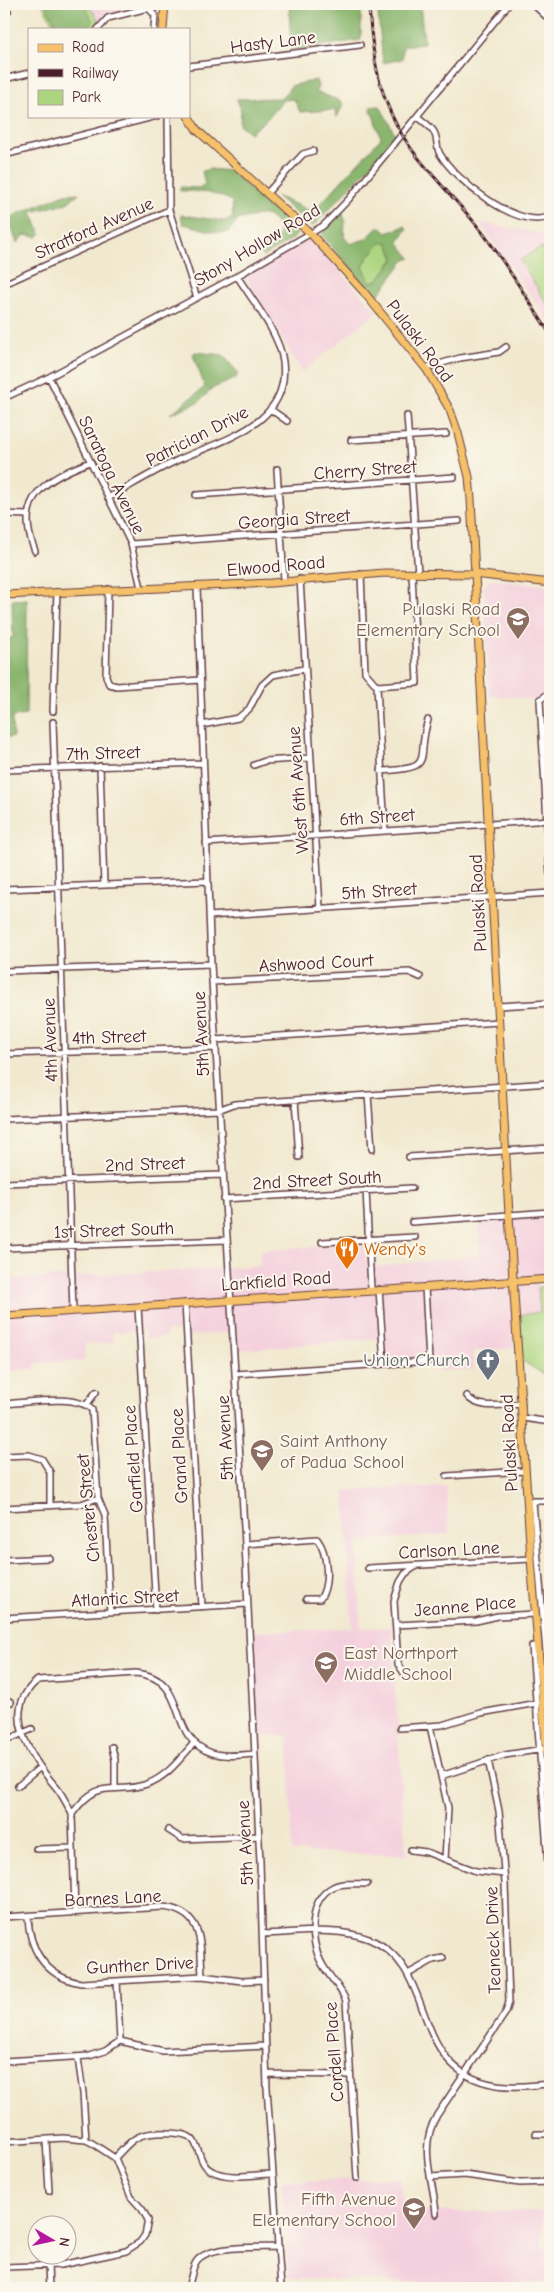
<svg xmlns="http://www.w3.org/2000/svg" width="554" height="2292" font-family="'Comic Neue',sans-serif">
<rect width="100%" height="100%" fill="#fbf7ec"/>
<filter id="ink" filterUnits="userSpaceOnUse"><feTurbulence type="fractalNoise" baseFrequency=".02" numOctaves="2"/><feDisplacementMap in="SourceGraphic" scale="10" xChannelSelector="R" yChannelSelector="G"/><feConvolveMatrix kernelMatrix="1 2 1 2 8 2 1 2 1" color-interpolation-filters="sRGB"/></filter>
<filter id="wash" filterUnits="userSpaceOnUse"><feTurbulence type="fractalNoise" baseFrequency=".0096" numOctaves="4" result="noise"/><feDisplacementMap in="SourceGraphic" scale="20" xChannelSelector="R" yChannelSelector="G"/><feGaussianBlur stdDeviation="1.12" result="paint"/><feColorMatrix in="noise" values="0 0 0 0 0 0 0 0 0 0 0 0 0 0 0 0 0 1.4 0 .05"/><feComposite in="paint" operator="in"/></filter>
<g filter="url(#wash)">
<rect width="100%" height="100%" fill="#f1e9cf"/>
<path fill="#f4cfdd" d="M87 4H148L110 14 100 21Z
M479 222 550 236V323Z
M310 238 377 312 302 372 245 277Z
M492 580 550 586V701L489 695 484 585Z
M550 1216V1274L537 1276 540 1312 512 1317 514 1348 474 1351V1369L437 1371 436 1356 386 1359 385 1338 239 1350 237 1331 189 1336V1329L166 1331V1337L145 1338V1330L113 1332V1343L85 1344 84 1361 36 1363 34 1369 4 1371V1280L260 1266V1251L365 1242 367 1268 480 1255 479 1221Z
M446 1486 449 1534 357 1542 361 1628 391 1627 406 1855 292 1852 289 1736H258L255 1632 352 1628 345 1491Z
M400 2178 403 2212 543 2211 542 2248H550V2282L457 2284 289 2278 282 2181Z"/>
<path fill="#add580" stroke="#7c7a56" d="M42 4H87L100 21 93 29H56Z
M383 242 388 243 394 259 378 280 370 282 363 266 368 257Z
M542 247 550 261V302L547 304 520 260Z
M550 1286V1378L521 1360 520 1315 540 1312 538 1287Z"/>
<path fill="#8ab66e" stroke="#6a6a4c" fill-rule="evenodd" d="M45 4H84L93 22 87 29H59Z
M289 4H361V40L291 50Z
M377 4H420L424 43 403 46 402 59 383 63Z
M316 80 318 86 316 92 341 101 343 105 337 117 334 110 300 112 294 99 283 100 266 120 250 133 240 125 241 111 237 99 282 98 291 86Z
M380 106 397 138 312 227 276 196 313 212 381 138 370 107Z
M210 169 230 171 295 229 297 233 294 238 263 257 259 251 260 246 268 244 279 236V227C264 207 260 217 239 219L228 232C212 234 200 227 183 224L181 215 224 221 233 218 232 201C215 192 199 191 180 191V187L199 188 205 184 202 171Z
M79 193 67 203 32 212 41 234 37 237 25 235 17 243 8 218 65 194Z
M342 212 345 220 344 237 350 244 366 239 379 226 387 233 405 226 407 229 398 242 411 258 404 261 376 298 322 235 330 222ZM383 242 388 243 394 259 378 280 370 282 363 266 368 257Z
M195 352 223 355 238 373 235 379 213 388 199 402 170 414 205 387 193 355Z
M27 599 26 715 12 717 13 737 4 738V639L13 638 12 600Z"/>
</g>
<g filter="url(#ink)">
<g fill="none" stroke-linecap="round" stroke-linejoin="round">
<g stroke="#633d44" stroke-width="8">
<path id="minor" d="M147 4 148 8 155 15 154 29
M533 4 550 20
M4 19 8 11
M98 29 108 18 148 8
M189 66 360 45
M4 79 29 73
M168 116 169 210 197 298
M417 116C422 121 431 126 434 132 438 139 436 148 440 154 456 181 514 226 545 218
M4 155 157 116
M267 193 303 154 313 151
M4 284 169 210
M425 368 460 358 499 352 506 347
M49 377 131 544 141 588
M4 398 49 377 237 276 323 226 349 199 509 4
M270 409 287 421
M407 416 418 573
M351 440 446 434
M277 469 284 581
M196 495 454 477
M108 498C132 485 154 471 178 460 221 440 291 425 283 362 280 334 252 300 237 276
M4 514 27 515
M131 544 459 521
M35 551C13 498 45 479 90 462
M361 574 365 672 377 686 385 831
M300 579 320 908
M197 586 211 964 245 1544 260 1862 267 2088 281 2288
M108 589 106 676 109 684 117 686 200 680
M377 686 417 683 412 573
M550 692 540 700 550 874
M53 711 57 592
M53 722 73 1311
M202 725 238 718 249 709 262 685 273 675 304 669
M254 765 265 761 310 758
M100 766 104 885
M4 770 203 763
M381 771C438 768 415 761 428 720
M206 843 550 820
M4 889 207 881
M209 916 550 893
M4 971 211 964
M212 982 409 972 420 977
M498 1006 550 1003
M215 1040 499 1022
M4 1054 215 1048
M368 1095 372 1149
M295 1100 299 1157
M4 1119 218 1110 234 1104 550 1083
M409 1157 550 1148
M4 1183 222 1175
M366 1190 371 1289
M224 1199 412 1188
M412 1222 550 1212
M322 1242 415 1237
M4 1248 226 1240
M379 1289 384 1363
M185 1303 202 1607
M138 1307 156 1610
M235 1374 429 1361 425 1287
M467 1396C479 1411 505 1404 522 1404
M4 1404C26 1403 77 1393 92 1410L98 1498 105 1515 110 1612
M87 1404 96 1392
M523 1418 550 1422
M4 1456 29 1455 42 1459 50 1472V1506
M447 1476 525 1471
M531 1501H550
M533 1502 548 1675
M4 1508 81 1504 98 1498
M245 1544 317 1539C328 1553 330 1585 320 1599H306
M4 1560 49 1558
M368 1568 531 1559
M4 1618 247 1604
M396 1625 476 1621 498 1616 535 1614
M532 1646 550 1891
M404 1673 398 1664 394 1601 400 1582 405 1574 416 1566
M4 1699 11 1702
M430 1726 448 1808 445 1859
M400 1728 442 1725 481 1713 537 1703
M12 1738 32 1729
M112 1747 115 1760V1787
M441 1776 505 1755 550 1748
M18 1786 38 1769
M72 1814C67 1805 63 1795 56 1787 29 1756 0 1710 38 1680L136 1673C192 1679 164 1737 212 1753 225 1757 240 1755 254 1754
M168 1830 182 1839 258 1836
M36 1849 73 1848
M411 1850 426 1852 476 1871 504 1874
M75 1912 72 1814C101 1775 111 1796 147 1784 167 1777 180 1759 194 1743
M28 1916C29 1949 45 1977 81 1983L202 1976 242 1981 264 1980
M4 1917 163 1907C204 1912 200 1942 202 1976
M263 1934C297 1933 336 1926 369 1939 440 1967 406 2071 497 2085 514 2088 533 2085 550 2084
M408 1974 433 1960 443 1958
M117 1981 120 2041
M78 2058 83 2093 86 2140
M4 2061 89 2056 105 2051 120 2041 163 2051 266 2046
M267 2074 349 2075
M536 2134H550
M46 2140 49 2191
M4 2142 63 2138 86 2140 92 2143 115 2158 131 2197 142 2209 148 2220 145 2235 140 2242 126 2251 61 2265 4 2267
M115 2158C122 2151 129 2141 138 2137 148 2132 186 2130 193 2140 201 2150 199 2165 212 2171 229 2180 255 2174 273 2174
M430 2177 465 2175 520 2183 550 2182
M357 2178 346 2001C340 1986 328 1976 321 1962 310 1941 308 1899 333 1887 342 1882 357 1884 367 1884
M436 2214C434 2179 417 2149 437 2115L506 2012 509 2002 505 1883 499 1811 488 1760
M48 2265 49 2288
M187 2288C192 2280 191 2270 196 2262 207 2244 259 2248 279 2247"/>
</g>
<g stroke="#633d44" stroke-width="9">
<path id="major" d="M163 29 165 4
M188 116 197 130 310 233 363 291 427 370 450 410 458 433 469 477 471 499 509 1215 531 1559 550 1793
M4 595 272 583 384 573 474 574 550 583
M4 1316 550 1279"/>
</g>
<use href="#minor" stroke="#fff" stroke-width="5"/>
<use href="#major" stroke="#f5c16b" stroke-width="7"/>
<g stroke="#4a1f2b" stroke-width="3">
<path id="rail" d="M369 4C372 62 381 113 420 160 440 185 463 207 482 232 507 265 528 300 550 334"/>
</g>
<use href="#rail" stroke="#fbf7ec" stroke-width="1" stroke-dasharray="4" stroke-linecap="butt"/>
</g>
</g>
<defs>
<g id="school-pin" transform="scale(1.25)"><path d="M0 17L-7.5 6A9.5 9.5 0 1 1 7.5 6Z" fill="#8d6e63" stroke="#fbf7ec"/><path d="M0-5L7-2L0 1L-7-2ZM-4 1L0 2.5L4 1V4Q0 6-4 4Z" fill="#fff"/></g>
<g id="restaurant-pin" transform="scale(1.25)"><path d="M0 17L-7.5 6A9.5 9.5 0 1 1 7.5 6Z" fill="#e8710a" stroke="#fbf7ec"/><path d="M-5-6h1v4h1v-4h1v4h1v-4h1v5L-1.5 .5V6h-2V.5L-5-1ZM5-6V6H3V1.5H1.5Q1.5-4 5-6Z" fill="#fff"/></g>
<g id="church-pin" transform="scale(1.25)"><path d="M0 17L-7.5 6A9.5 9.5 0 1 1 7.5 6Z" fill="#6b7280" stroke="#fbf7ec"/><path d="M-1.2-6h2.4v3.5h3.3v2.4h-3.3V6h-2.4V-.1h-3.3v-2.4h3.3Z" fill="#fff"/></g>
</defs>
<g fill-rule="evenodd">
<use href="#school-pin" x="518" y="619"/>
<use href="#restaurant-pin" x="347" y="1249"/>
<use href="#church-pin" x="488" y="1360"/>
<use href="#school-pin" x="262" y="1451"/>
<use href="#school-pin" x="326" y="1663"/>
<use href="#school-pin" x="414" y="2209"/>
</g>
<g text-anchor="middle" stroke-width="4" stroke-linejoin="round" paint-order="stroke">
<g font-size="18" fill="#4a1f2b" stroke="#fbf7ec">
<text transform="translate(273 42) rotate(-7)" y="6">Hasty Lane</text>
<text transform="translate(94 228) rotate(-24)" y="6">Stratford Avenue</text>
<text transform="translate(257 245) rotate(-31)" y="6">Stony Hollow Road</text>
<text transform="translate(420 341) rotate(53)" y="6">Pulaski Road</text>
<text transform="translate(197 436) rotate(-27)" y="6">Patrician Drive</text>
<text transform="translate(365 470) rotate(-4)" y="6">Cherry Street</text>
<text transform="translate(112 475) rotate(64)" y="6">Saratoga Avenue</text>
<text transform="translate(294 519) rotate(-4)" y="6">Georgia Street</text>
<text transform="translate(276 566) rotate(-5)" y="6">Elwood Road</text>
<text transform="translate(103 753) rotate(-2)" y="6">7th Street</text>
<text transform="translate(298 790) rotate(-94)" y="6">West 6th Avenue</text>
<text transform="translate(377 817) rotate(-4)" y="6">6th Street</text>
<text transform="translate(379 891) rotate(-4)" y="6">5th Street</text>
<text transform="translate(478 903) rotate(-93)" y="6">Pulaski Road</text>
<text transform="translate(316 963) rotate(-3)" y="6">Ashwood Court</text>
<text transform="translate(201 1034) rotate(-93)" y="6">5th Avenue</text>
<text transform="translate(109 1037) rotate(-2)" y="6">4th Street</text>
<text transform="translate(50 1040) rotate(-92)" y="6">4th Avenue</text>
<text transform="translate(145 1164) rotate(-2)" y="6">2nd Street</text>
<text transform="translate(317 1180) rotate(-3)" y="6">2nd Street South</text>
<text transform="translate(114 1230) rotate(-2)" y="6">1st Street South</text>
<text transform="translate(276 1281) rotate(-4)" y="6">Larkfield Road</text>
<text transform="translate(225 1438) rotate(-93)" y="6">5th Avenue</text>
<text transform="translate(509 1443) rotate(-93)" y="6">Pulaski Road</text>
<text transform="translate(179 1456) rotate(-93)" y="6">Grand Place</text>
<text transform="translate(133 1459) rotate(-94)" y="6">Garfield Place</text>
<text transform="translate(88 1508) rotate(-96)" y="6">Chester Street</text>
<text transform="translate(449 1550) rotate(-3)" y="6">Carlson Lane</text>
<text transform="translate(125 1598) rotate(-3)" y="6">Atlantic Street</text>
<text transform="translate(465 1606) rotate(-5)" y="6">Jeanne Place</text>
<text transform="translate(245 1843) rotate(-93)" y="6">5th Avenue</text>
<text transform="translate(113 1898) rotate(-3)" y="6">Barnes Lane</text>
<text transform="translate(493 1940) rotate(-92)" y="6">Teaneck Drive</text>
<text transform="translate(140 1965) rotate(-3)" y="6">Gunther Drive</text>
<text transform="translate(334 2052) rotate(-94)" y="6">Cordell Place</text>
</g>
<g font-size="18" fill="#785e54" stroke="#fbf7ec" text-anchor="end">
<text x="500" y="615">Pulaski Road<tspan x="500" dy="21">Elementary School</tspan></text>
<text x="280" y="1447" text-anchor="start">Saint Anthony<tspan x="280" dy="21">of Padua School</tspan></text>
<text x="344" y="1659" text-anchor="start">East Northport<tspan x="344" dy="21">Middle School</tspan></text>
<text x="396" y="2205">Fifth Avenue<tspan x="396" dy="21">Elementary School</tspan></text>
</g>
<g font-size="18" fill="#c56008" stroke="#fbf7ec" text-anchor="start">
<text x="364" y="1255">Wendy's</text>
</g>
<g font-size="18" fill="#5b616d" stroke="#fbf7ec" text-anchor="end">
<text x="470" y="1366">Union Church</text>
</g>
</g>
<rect width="554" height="2292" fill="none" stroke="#fbf7ec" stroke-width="20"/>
<rect x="28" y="28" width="162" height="90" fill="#fbf7ec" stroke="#b4a19f"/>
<rect x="38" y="44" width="25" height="8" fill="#f5c16b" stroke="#b4a19f"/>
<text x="72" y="52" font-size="15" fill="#4a1f2b">Road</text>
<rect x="38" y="69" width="25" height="8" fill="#4a1f2b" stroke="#b4a19f"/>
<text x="72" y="78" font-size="15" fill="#4a1f2b">Railway</text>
<rect x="38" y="90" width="25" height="15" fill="#add580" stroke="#b4a19f"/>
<text x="72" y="102" font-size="15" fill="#4a1f2b">Park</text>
<g transform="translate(52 2240) rotate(99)"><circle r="24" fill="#fbf7ec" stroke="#b4a19f"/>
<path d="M0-4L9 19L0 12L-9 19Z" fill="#b5179e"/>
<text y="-8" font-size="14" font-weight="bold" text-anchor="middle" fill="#4a1f2b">N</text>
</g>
</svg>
